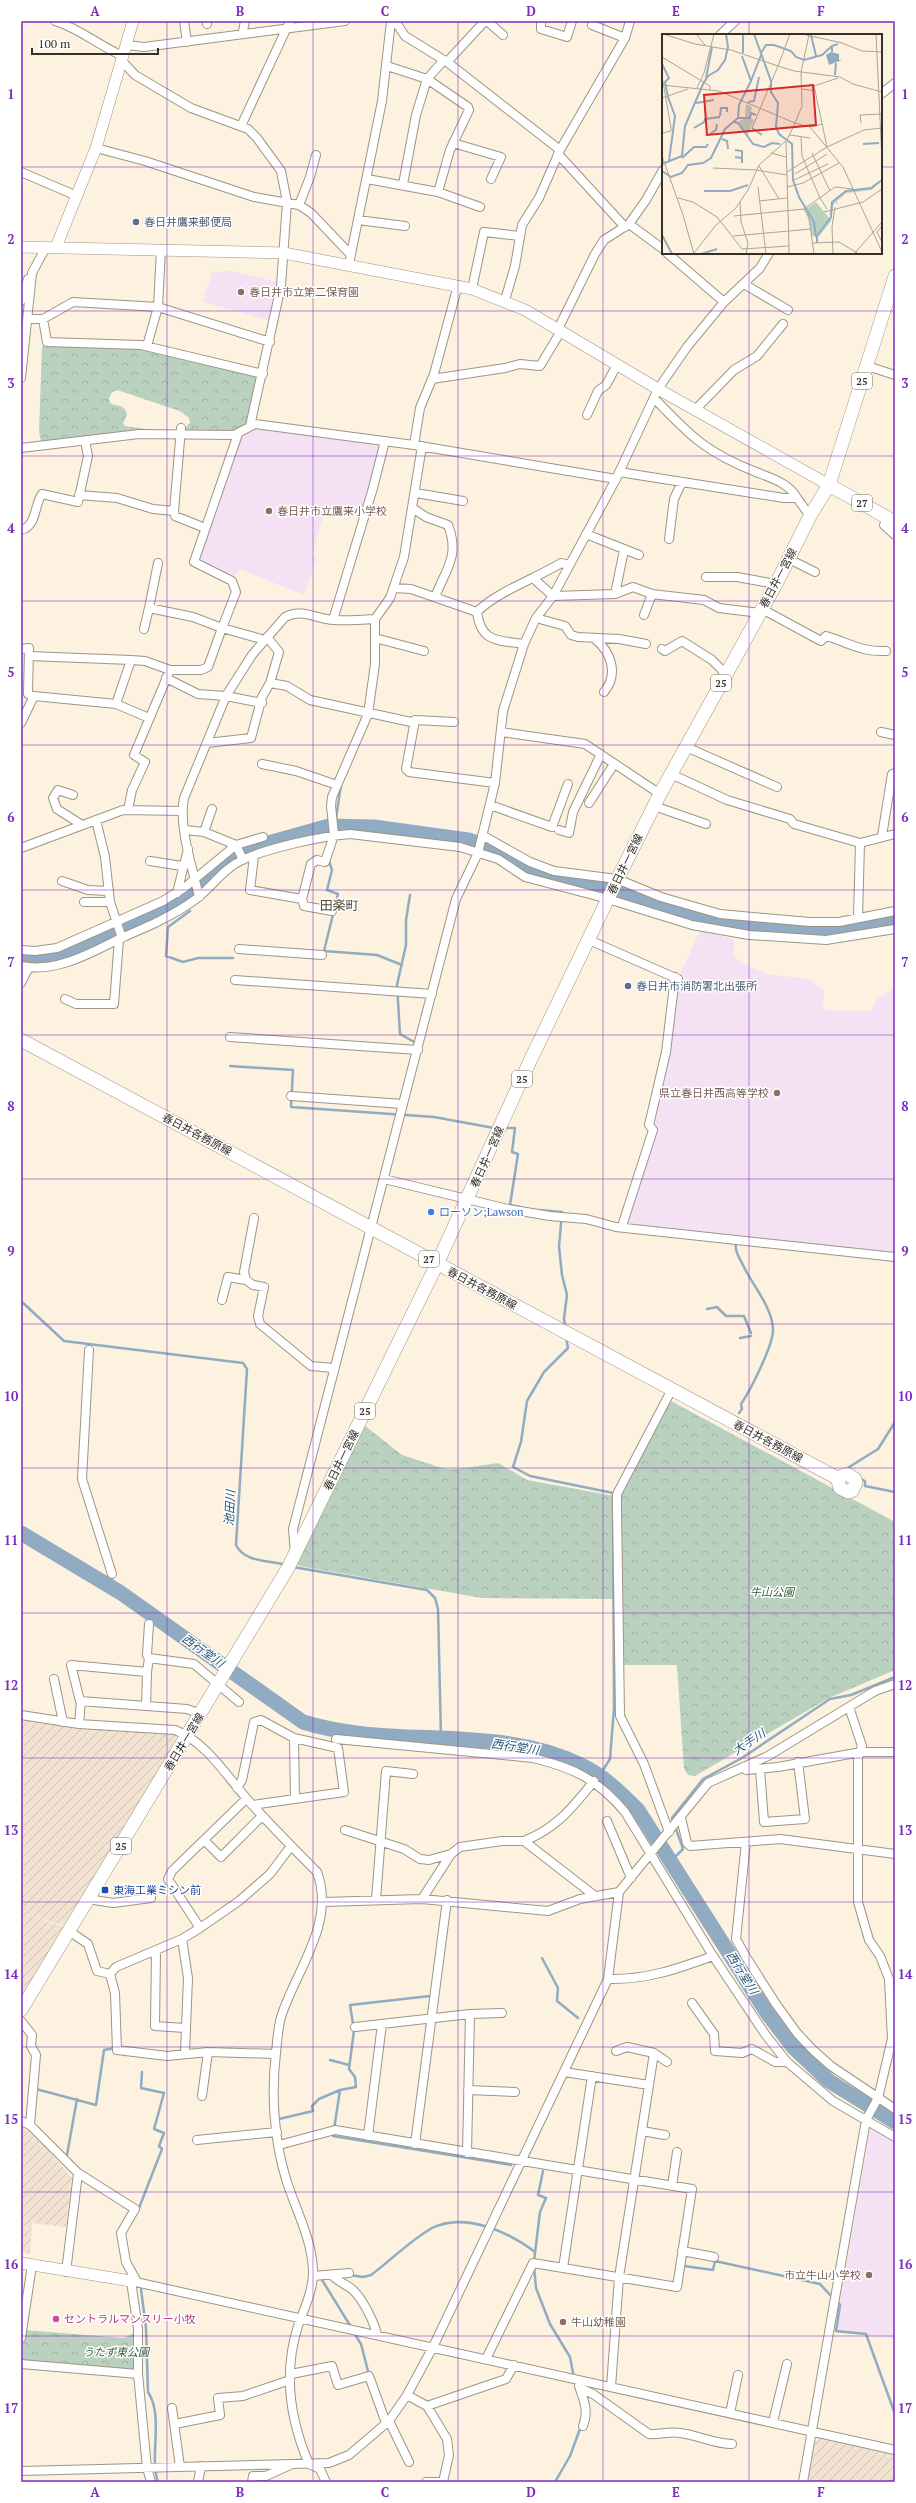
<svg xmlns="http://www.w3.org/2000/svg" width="916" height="2503" font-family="'PT Serif','Noto Sans JP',serif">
<defs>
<pattern id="industrial-furrows" width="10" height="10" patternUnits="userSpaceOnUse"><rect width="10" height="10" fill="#f2e2d1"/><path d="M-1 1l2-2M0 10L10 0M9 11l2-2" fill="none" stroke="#d0c2b3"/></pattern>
<pattern id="forest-crowns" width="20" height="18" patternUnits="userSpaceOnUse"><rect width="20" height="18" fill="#bad1bf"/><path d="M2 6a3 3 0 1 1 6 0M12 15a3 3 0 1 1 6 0" fill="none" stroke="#a0b4a4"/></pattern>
</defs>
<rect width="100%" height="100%" fill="#fcf2df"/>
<path fill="url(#industrial-furrows)" d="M21 1719 73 1727 174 1733 177 1739 65 1926 21 1912Z
M21 1912 64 1927 21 1998Z
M21 2125 46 2148 72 2178 66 2227 32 2223 30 2254 21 2252Z
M820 2438 895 2455V2482H807L814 2442Z"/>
<path fill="#f4e2f4" d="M232 271 278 282 271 321 203 302 212 272Z
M255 427 380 443 362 517 347 513 344 509 326 506 312 556 317 558 304 595 239 569 234 579 198 561 239 437Z
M700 931 734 939V957L750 967 768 974 808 979 824 990 823 1010 870 1011 878 998 895 988V1253L630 1224 627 1219 652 1123 680 974Z
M874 2128 895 2140V2339L835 2331 870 2129Z"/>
<path fill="url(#forest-crowns)" d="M45 344 140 347 258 377 247 423 236 432H183L190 422 189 418 180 411 117 390 112 392 109 398 110 403C118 407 125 404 127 415L123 423 125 426 161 431 41 442 39 431 42 347Z
M670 1402H673L895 1522V1670L829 1698 695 1776 688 1775 684 1769 677 1665H622L621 1599 482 1598 299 1566 297 1563 364 1425 402 1455 445 1469H458L498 1463 527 1480 620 1497Z
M25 2330 123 2338 135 2333 134 2369 21 2360Z"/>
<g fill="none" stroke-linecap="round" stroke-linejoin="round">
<path stroke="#91acc2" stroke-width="2.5" d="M339 826 336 818 341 785
M329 861 332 870 327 890 338 894 324 951 377 955 402 965
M410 895 406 920V945L397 985 400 1034 416 1043
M190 911 168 927 166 956 183 962 198 958H233
M230 1066 293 1070 291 1107 434 1117 494 1128
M503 1128H515L512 1152 518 1154 510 1205 520 1207
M539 1210 562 1212 559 1247 562 1275 567 1295 564 1318 565 1327
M736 1243C734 1252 742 1262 746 1271 755 1288 772 1308 773 1329 774 1344 750 1391 741 1404L742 1409 739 1413
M21 1301 64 1341 243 1363 247 1369 236 1545C245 1563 269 1560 286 1565
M707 1309 717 1307 726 1316H744L751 1333
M566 1337 568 1348 544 1372 527 1401 521 1442 513 1467 530 1476 613 1493 614 1708 610 1759 599 1776
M740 1338 751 1336
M846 1469 878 1449 895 1422
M859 1478 865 1481V1486L895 1492
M293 1567 427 1590 435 1598 438 1609 441 1737
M673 1821 672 1818 703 1779 742 1758 830 1699 851 1695 895 1677
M670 1862 683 1849 675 1826
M542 1958 558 1988 557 2001 578 2018
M430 1996 350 2005 354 2030 349 2069 355 2077 356 2087 340 2090 333 2136 511 2165
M330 2060 349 2065
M36 2089 96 2105 104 2050 115 2048
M892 2102 895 2104
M885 2116 889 2108
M279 2119 313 2111 312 2106 319 2099 340 2090
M67 2155 77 2099
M139 2208 162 2149 159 2146 164 2133 154 2129 164 2093 141 2088 142 2072
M534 2261 540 2212 546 2198 538 2195 543 2171
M534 2266 536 2288 550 2324 570 2357 574 2378
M684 2266 713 2270 715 2261 820 2284 833 2298
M349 2275 363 2277 371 2275C390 2261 412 2239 432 2228 465 2212 509 2232 535 2252
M322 2280 351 2327
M141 2289 146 2328 148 2392C164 2416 149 2456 158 2482
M837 2301 840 2305 836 2331 866 2334 895 2414
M354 2333 361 2344 369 2375
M555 2482 570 2456 581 2426"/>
<path stroke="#91acc2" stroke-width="15" d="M21 956 36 959 58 956 83 949 172 907 229 858 243 850 329 826 374 827 468 840 493 848 530 870 550 877 605 887 725 924 827 931 895 920
M21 1533 121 1593 303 1722C392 1750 494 1723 581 1765 603 1775 621 1793 638 1810L767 2013 793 2047 829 2081 895 2122"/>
<g stroke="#9e9584" stroke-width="10">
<path id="street" d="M55 21C81 29 99 46 123 56
M184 21 187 42
M395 21 405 36 447 62 560 150
M487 21 503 35
M541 21V29L567 37 572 21
M207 24V21
M592 25 625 38
M243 31 245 21
M720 35 735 21
M127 45 144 47 345 21
M122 61 135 75 191 108 248 129 257 138 281 171 287 202 281 286 250 426
M447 62 485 21
M387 66 427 79 416 115 403 184
M881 94 895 83
M241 126 290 21
M453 143 501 157 491 179
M96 148 145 161 254 197 299 205 311 213 351 255
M558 154 625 227
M21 172 77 196
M367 179 438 192 480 207
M438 192 450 150 469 110 468 107 427 79 444 60
M299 205 310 177 316 155
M358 220 405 226
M629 224 663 249
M667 253 724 302
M350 259 382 101 391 21
M744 284 788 310
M472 289 484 232 520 236
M505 300 515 266 522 225 539 198 560 150 625 38 630 21
M21 301 28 279
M28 319H43L73 302 158 307 270 342
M43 319 47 342 141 345 263 374
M558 329 595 254 604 240 629 224 646 200 663 170
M147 346 158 307 161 249
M867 366 895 375
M21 378 32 273 46 247
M432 379 505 368 520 364 540 366 561 331
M654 398C690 436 707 453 756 472 771 478 789 483 797 498
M695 410 734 370 757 356 783 324
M587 415 598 391 606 385 617 365
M181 428 174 511 175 516 205 528
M238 434 194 562 232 581 236 592 222 628 265 640
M414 445 420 408 434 374 458 285
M21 448 139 434 234 435 255 424 414 445 616 479
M619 472 784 498H797L810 516
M416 493 463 501
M79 495 117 498 153 509 174 511
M414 509 426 517 448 525C460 556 446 569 435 597
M884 525 895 535
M21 530C37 526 34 505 42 494L78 502 88 456 85 441
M586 534 639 555
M669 539 674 499 682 482
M789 559 815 572
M706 577H737L776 584
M534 579 553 596 615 594 633 587 652 594 704 600 719 608 760 613
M394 588 411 589 477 612C496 592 537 578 561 563L569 565
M615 594 624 550
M149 608 158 563
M762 609 821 641 826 636C850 643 860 652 886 651
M477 612C481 643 498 640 524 644
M644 615 652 594
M536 618 565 626 571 635 578 637 619 639 646 644
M333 620 373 488 385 441
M375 638 424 651
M595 639C611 652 619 674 604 692
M21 649 29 648 28 694 34 696
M662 649 665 651 682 641 712 660 726 674
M29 656 131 660
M166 678 198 694 226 696 262 703
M270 683 287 686 310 700 411 722 415 720 454 722
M149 718 116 704 131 660 145 661 170 670
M415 720 406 769 409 772 495 783
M21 723 34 696 116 704
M501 732 585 744 660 794
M881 732 895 735
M207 743 251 738 262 697 270 683 279 652 267 637
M686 747 777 787
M262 764 296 771 337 785
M671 774 727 800 790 819 794 824 860 843
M73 795 58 790 53 798 57 809 82 825
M589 803 614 764
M490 805 552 827 568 784
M654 806 706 824
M128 810 132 790 145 762 134 755 170 670H201L208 667 222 628 193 617 149 608 144 629
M96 820 105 857 110 902 122 938
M185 830 204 832 236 845 243 860
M559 830 569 833 573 812 601 754
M204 832 212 809
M482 835 530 862 554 871 617 879 661 897 720 914 810 922H839L895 911
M882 836 892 774 895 773
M21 848 123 810 183 811
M254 856 250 890 302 899 311 864 317 860 325 862 334 835 331 806 332 797 368 714 375 664V619L390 598 404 557 422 446
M150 861 182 866
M62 881 88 890 109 891
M177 893 188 849
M199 897C193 869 178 826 184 798L226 696 252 655 285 617C302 608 316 619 334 620 347 621 361 620 375 619
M302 899 304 906 332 911
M84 902H110
M858 918 860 843 895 834
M589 940 678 979
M239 949 322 955
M21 950 35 951 57 948 163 901 184 888 236 845 263 837
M21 966C57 973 90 953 121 938 147 927 173 916 196 899 212 887 223 869 242 860 268 848 322 836 350 834L460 847 498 859 525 877 608 899 692 925 749 935 826 940 895 929
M235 980 432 994
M21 983 29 967
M65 999 76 1004H114L119 939
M230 1037 418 1050
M291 1096 403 1104
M384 1179 508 1209 550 1216 586 1219 616 1227 895 1257
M254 1218 244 1272 246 1280 253 1285 264 1287 258 1316 260 1324 311 1366 333 1368
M622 1226 653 1130 649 1125 666 1052 675 977
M222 1300 228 1277 246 1280
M89 1350 82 1479 112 1574
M295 1553 293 1529 456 899 478 853 495 783 503 711 524 644 536 618 553 596 616 479 658 389 687 347 724 302 760 268 769 253
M149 1658 147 1655 149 1624
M54 1679 63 1722
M146 1706 147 1672
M201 1714 187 1709 80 1701 71 1665 147 1672 149 1658 194 1664 239 1702
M21 1715 79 1724 175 1730C206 1742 225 1774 247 1799 269 1824 293 1848 317 1872 336 1923 296 1970 281 2017 278 2028 277 2042 276 2053 271 2094 274 2140 286 2179 295 2208 312 2239 313 2270 314 2289 304 2309 298 2326 283 2373 290 2420 309 2464L320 2469 326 2482
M79 1724 81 1701
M294 1738 295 1799
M336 1739 533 1758C574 1768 597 1779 625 1812L713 1956 765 2034 787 2062 833 2101 895 2137
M743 1767 746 1770 778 1767 861 1752H895
M760 1769 764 1822 805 1819 798 1762
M237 1788 242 1780 254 1722 261 1720 294 1738 338 1748 344 1792 252 1805
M681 1818 687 1843 690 1846 780 1839 895 1854
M607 1821 631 1878
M345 1830 404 1849 420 1859 429 1860 451 1854
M669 1832 644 1764 620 1716 617 1508V1494L672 1389
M204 1840 221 1857 262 1816
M524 1841C557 1828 572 1808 594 1781
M746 1842 736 1939 746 1957 776 2004 797 2033 813 2050 831 2066 895 2109
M88 1899 113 1903 151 1898
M422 1899 451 1854 460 1847 502 1841H524L595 1896
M376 1900 386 1771 413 1774
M324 1902 422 1899 548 1911 580 1899 619 1892 708 1783 768 1756 875 1691 895 1684
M200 1928 168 1879 172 1871 246 1799
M69 1931 88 1944 97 1971 110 1974 116 1967 182 1939 200 1928 239 1901 270 1874 291 1846
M182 1939 188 1978 185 2053
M156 1951 155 2026 185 2028
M110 1974 115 1993 117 2050 167 2056 208 2052 276 2054
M608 1979C646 1980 677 1969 713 1956
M692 2003 714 2034 715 2051 742 2053 752 2049 775 2062H787
M21 2021 32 2035 31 2046 36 2055 30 2125
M355 2027 470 2014 502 2013
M616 2051 627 2047 654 2053 667 2062
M564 2072 649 2085
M468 2090 515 2092
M202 2096 208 2052
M21 2121 30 2125 78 2173 66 2272
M642 2131 665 2135
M368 2136 382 2024
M197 2140 277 2132
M415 2144 447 1900
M279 2145 335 2130 692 2189 677 2287 533 2263 486 2359
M467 2153 470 2014
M78 2173 135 2209 121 2233 126 2262 137 2282
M672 2186 677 2152
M682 2251 714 2257
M563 2268 592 2076
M332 2275C338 2282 346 2284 353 2290 363 2300 374 2321 377 2335
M313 2276 349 2273
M21 2338 32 2265
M21 2364 138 2374
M291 2374 332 2366 338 2385 369 2376 386 2423
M579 2386C584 2401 589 2411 583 2426
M611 2387 619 2277 654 2053
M580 2388 593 2394 649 2434C660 2435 669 2431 680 2433 698 2435 714 2444 732 2444
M407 2395 427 2406 447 2439 449 2455 443 2482
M427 2406 506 2379 514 2365
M172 2408 180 2467
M730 2413 738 2375
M389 2421 409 2462
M773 2422 787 2364
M175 2424 220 2415 218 2398 243 2396 290 2380
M21 2471 329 2463 349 2455 389 2421 407 2395 433 2347 608 1979 619 1892
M151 2482 147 2468 138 2374V2329L131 2281 895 2450
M198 2482 201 2466
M252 2482 253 2476H266L290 2465
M426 2482H439
M803 2482 866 2120 878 2098 892 2039 889 1979 880 1956 869 1940 858 1902V1758L862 1746 849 1707"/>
</g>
<g stroke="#9e9584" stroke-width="12">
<path id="secondary" d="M21 247 284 253 472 289 525 310 658 389 829 485
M56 247 96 148 133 21
M21 2263 131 2281"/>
</g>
<g stroke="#9e9584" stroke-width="14">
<path id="primary" d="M829 485 895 522
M21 1040 837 1478
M847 1474 855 1479 856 1483 852 1491 848 1492 840 1488 837 1478Z
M21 2010 288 1568 437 1264 530 1061 616 882 660 794 776 584 810 516 829 485 895 276"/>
</g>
<use href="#street" stroke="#fff" stroke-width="8"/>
<use href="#secondary" stroke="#fff" stroke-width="11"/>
<use href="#primary" stroke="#fff" stroke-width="13"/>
</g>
<path fill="none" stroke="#7b2cbf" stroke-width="1" stroke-opacity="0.55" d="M167 21V2482M313 21V2482M458 21V2482M603 21V2482M749 21V35M21 167H663M881 167H895M749 253V2482M21 311H895M21 456H895M21 601H895M21 745H895M21 890H895M21 1035H895M21 1179H895M21 1324H895M21 1468H895M21 1613H895M21 1758H895M21 1902H895M21 2047H895M21 2192H895M21 2336H895"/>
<g fill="#5c6f8a" stroke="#fff" stroke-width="1.5">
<circle cx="136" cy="222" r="4"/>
<circle cx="628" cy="986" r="4"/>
</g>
<g fill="#8d6e63" stroke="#fff" stroke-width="1.5">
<circle cx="241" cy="292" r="4"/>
<circle cx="269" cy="511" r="4"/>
<circle cx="777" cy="1093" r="4"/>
<circle cx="869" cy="2275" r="4"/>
<circle cx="563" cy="2322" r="4"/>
</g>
<circle fill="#3f7fe0" stroke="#fff" stroke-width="1.5" cx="431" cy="1212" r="4"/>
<rect fill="#1a4fb4" stroke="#fff" stroke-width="1.5" x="101" y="1886" width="8" height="8" rx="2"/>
<circle fill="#d1479c" stroke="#fff" stroke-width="1.5" cx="56" cy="2319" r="4"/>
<g text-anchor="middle" stroke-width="3" stroke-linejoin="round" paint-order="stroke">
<g fill="#fff" stroke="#716e69" stroke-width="1">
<rect x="852" y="373" width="20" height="16" rx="3"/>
<rect x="852" y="495" width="20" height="16" rx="3"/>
<rect x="711" y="675" width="20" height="16" rx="3"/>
<rect x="512" y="1071" width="20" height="16" rx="3"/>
<rect x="419" y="1251" width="20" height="16" rx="3"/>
<rect x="355" y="1403" width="20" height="16" rx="3"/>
<rect x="111" y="1838" width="20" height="16" rx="3"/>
</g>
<g font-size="10" font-weight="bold" fill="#343029">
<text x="862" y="385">25</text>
<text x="862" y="507">27</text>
<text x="721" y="687">25</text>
<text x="522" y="1083">25</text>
<text x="429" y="1263">27</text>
<text x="365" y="1415">25</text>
<text x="121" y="1850">25</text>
</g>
<g font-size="11" fill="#4e5e75" stroke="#fff" text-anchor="start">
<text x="144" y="226">春日井鷹来郵便局</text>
<text x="636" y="990">春日井市消防署北出張所</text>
</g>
<g font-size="11" fill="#785e54" stroke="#fff" text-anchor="start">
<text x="249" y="296">春日井市立第二保育園</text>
<text x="277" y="515">春日井市立鷹来小学校</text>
<text x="769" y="1097" text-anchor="end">県立春日井西高等学校</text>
<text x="861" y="2279" text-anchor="end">市立牛山小学校</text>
<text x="571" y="2326">牛山幼稚園</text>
</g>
<g font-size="11" fill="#343029" stroke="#fff">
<text transform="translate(778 578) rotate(-62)" y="4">春日井一宮線</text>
<text transform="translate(625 864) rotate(-64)" y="4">春日井一宮線</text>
<text transform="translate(197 1134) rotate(28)" y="4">春日井各務原線</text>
<text transform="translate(487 1157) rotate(-66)" y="4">春日井一宮線</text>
<text transform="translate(482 1288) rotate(28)" y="4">春日井各務原線</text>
<text transform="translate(768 1441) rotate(28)" y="4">春日井各務原線</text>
<text transform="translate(341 1460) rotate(-64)" y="4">春日井一宮線</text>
<text transform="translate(184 1742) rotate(-59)" y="4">春日井一宮線</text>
</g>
<g font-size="11" fill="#366cbe" stroke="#fff" text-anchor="start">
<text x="439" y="1216">ローソン;Lawson</text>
</g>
<g font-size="11" font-style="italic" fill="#2d5b3a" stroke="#fff">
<text x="772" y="1596">牛山公園</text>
<text x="116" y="2356">うたず東公園</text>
</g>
<g font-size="11" fill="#164399" stroke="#fff" text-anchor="start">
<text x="113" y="1894">東海工業ミシン前</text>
</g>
<g font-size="11" fill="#b23c85" stroke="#fff" text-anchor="start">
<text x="64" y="2323">セントラルマンスリー小牧</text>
</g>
<g font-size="12" font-style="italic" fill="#265475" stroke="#fff">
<text transform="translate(230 1508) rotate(-87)" y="4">池田川</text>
<text transform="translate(203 1651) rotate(35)" y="4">西行堂川</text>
<text transform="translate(749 1742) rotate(-33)" y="4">大手川</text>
<text transform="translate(515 1747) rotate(8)" y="4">西行堂川</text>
<text transform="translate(742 1973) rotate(58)" y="4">西行堂川</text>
</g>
<g font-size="13" fill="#4f4738" stroke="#fff">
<text x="339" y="910">田楽町</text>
</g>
</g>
<g transform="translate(662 34)">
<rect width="220" height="220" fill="#fcf2df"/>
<path d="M84 70 90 73 88 84 92 86 86 101 76 88 83 84ZM220 146 210 156 184 159 175 167 176 172 174 168 171 171 169 187 157 202H150L144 175 154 168 168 185 169 170 183 158 210 154Z" fill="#bad1bf"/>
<path d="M169 18 177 20V26H180L167 31 164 21Z" fill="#91acc2"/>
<path fill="none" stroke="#91acc2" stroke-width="2" d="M92 0 109 47V58L116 69 114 93 117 100 130 110 131 146 137 163 152 188 154 203M149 1 154 22M170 18V12L176 10M81 19V0M99 19 104 11H112L129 17 134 23 142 26 160 21 170 12M80 22 89 47M0 30 7 44 3 48 6 63 13 82 7 127M173 41 174 29M44 44 50 13M89 47 99 21M86 68 92 67 97 43M34 69 52 66M58 82 59 74H65V78M76 84H88L89 79 94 81M72 88 76 89 91 110 102 113 110 109 118 110M32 94 42 88 43 85 58 83M90 94 100 101M48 100 54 96 55 90M60 105 65 107 66 115M201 110 217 109M73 116 80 117V123M73 123 80 124V129M20 124 32 113H44L46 110M0 130 20 122 23 92 41 50 46 42 56 36 63 26 66 13 64 0M0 137 9 143 20 139 26 131 41 129 49 124 63 95 76 84 77 71 89 47M42 157H68L86 151M0 201 10 220M155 209V202L169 183 170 168 184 157 209 154 220 146M39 220 55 215"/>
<path fill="none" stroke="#aca496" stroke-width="1" d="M1 0 33 10 69 16 116 32 90 94M34 0 43 11M128 0 116 32 132 37 178 43 191 50 220 58M140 0 180 9 200 17 220 18M214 0 220 127M0 23 48 52V56M0 42 9 94V97L0 99M0 51 57 57 133 89 148 93 181 133 220 218M35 54 42 39 52 0M140 55 154 57M0 64 26 55M133 89 140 72 139 38 147 1M199 89 198 81 220 80M148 93 161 90M128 101 148 104M139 103 140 122 158 164 165 175M124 108 127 212M165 113 202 96 220 94M109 119 124 123M150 119 168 157M0 122 21 181 32 220M97 132 117 165M51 134 94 136 125 141M125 138 165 113 152 52 176 44M133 140 165 120M132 146 166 130M96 153 104 220M125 153 141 149 177 129M16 164 31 168 55 183 80 215 127 212V220M97 167 125 164M78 168 79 188 86 209 84 220M142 175 147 184 152 220M162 178 201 168 220 155M72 182 142 175 173 153 191 155M220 192 215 198 220 208M127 197 148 195M71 202 127 197M150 209 177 208 197 220M32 219 54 191 73 175 86 156 97 131 125 106 133 89M171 220 170 193 173 173M192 220 220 188"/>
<path fill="#d62828" fill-opacity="0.15" stroke="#d62828" stroke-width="2" d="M151 51 154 91 45 101 42 61Z"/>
<rect width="220" height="220" fill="none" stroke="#343029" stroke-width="2"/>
</g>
<rect width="916" height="2503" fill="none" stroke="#ffffff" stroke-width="44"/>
<path d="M32 48v6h126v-6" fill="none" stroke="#343029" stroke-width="2"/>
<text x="38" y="48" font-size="12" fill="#343029" stroke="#ffffff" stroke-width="3" paint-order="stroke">100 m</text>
<rect x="22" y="22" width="872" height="2459" fill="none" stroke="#7b2cbf" stroke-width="1.5"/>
<g font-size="13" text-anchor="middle" font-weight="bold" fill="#7b2cbf">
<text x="95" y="16">A</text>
<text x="240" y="16">B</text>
<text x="385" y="16">C</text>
<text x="531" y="16">D</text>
<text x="676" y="16">E</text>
<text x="821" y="16">F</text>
<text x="11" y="99">1</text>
<text x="905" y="99">1</text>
<text x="11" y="244">2</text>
<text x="905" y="244">2</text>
<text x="11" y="388">3</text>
<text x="905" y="388">3</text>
<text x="11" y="533">4</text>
<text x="905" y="533">4</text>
<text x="11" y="677">5</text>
<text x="905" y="677">5</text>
<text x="11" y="822">6</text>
<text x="905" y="822">6</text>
<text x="11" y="967">7</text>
<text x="905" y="967">7</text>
<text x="11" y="1111">8</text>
<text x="905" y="1111">8</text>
<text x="11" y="1256">9</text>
<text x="905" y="1256">9</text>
<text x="11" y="1401">10</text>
<text x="905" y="1401">10</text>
<text x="11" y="1545">11</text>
<text x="905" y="1545">11</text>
<text x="11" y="1690">12</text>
<text x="905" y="1690">12</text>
<text x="11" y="1835">13</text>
<text x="905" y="1835">13</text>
<text x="11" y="1979">14</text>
<text x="905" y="1979">14</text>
<text x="11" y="2124">15</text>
<text x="905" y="2124">15</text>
<text x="11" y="2269">16</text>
<text x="905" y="2269">16</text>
<text x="11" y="2413">17</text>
<text x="905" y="2413">17</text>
<text x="95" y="2497">A</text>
<text x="240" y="2497">B</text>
<text x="385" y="2497">C</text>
<text x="531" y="2497">D</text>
<text x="676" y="2497">E</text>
<text x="821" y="2497">F</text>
</g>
</svg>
